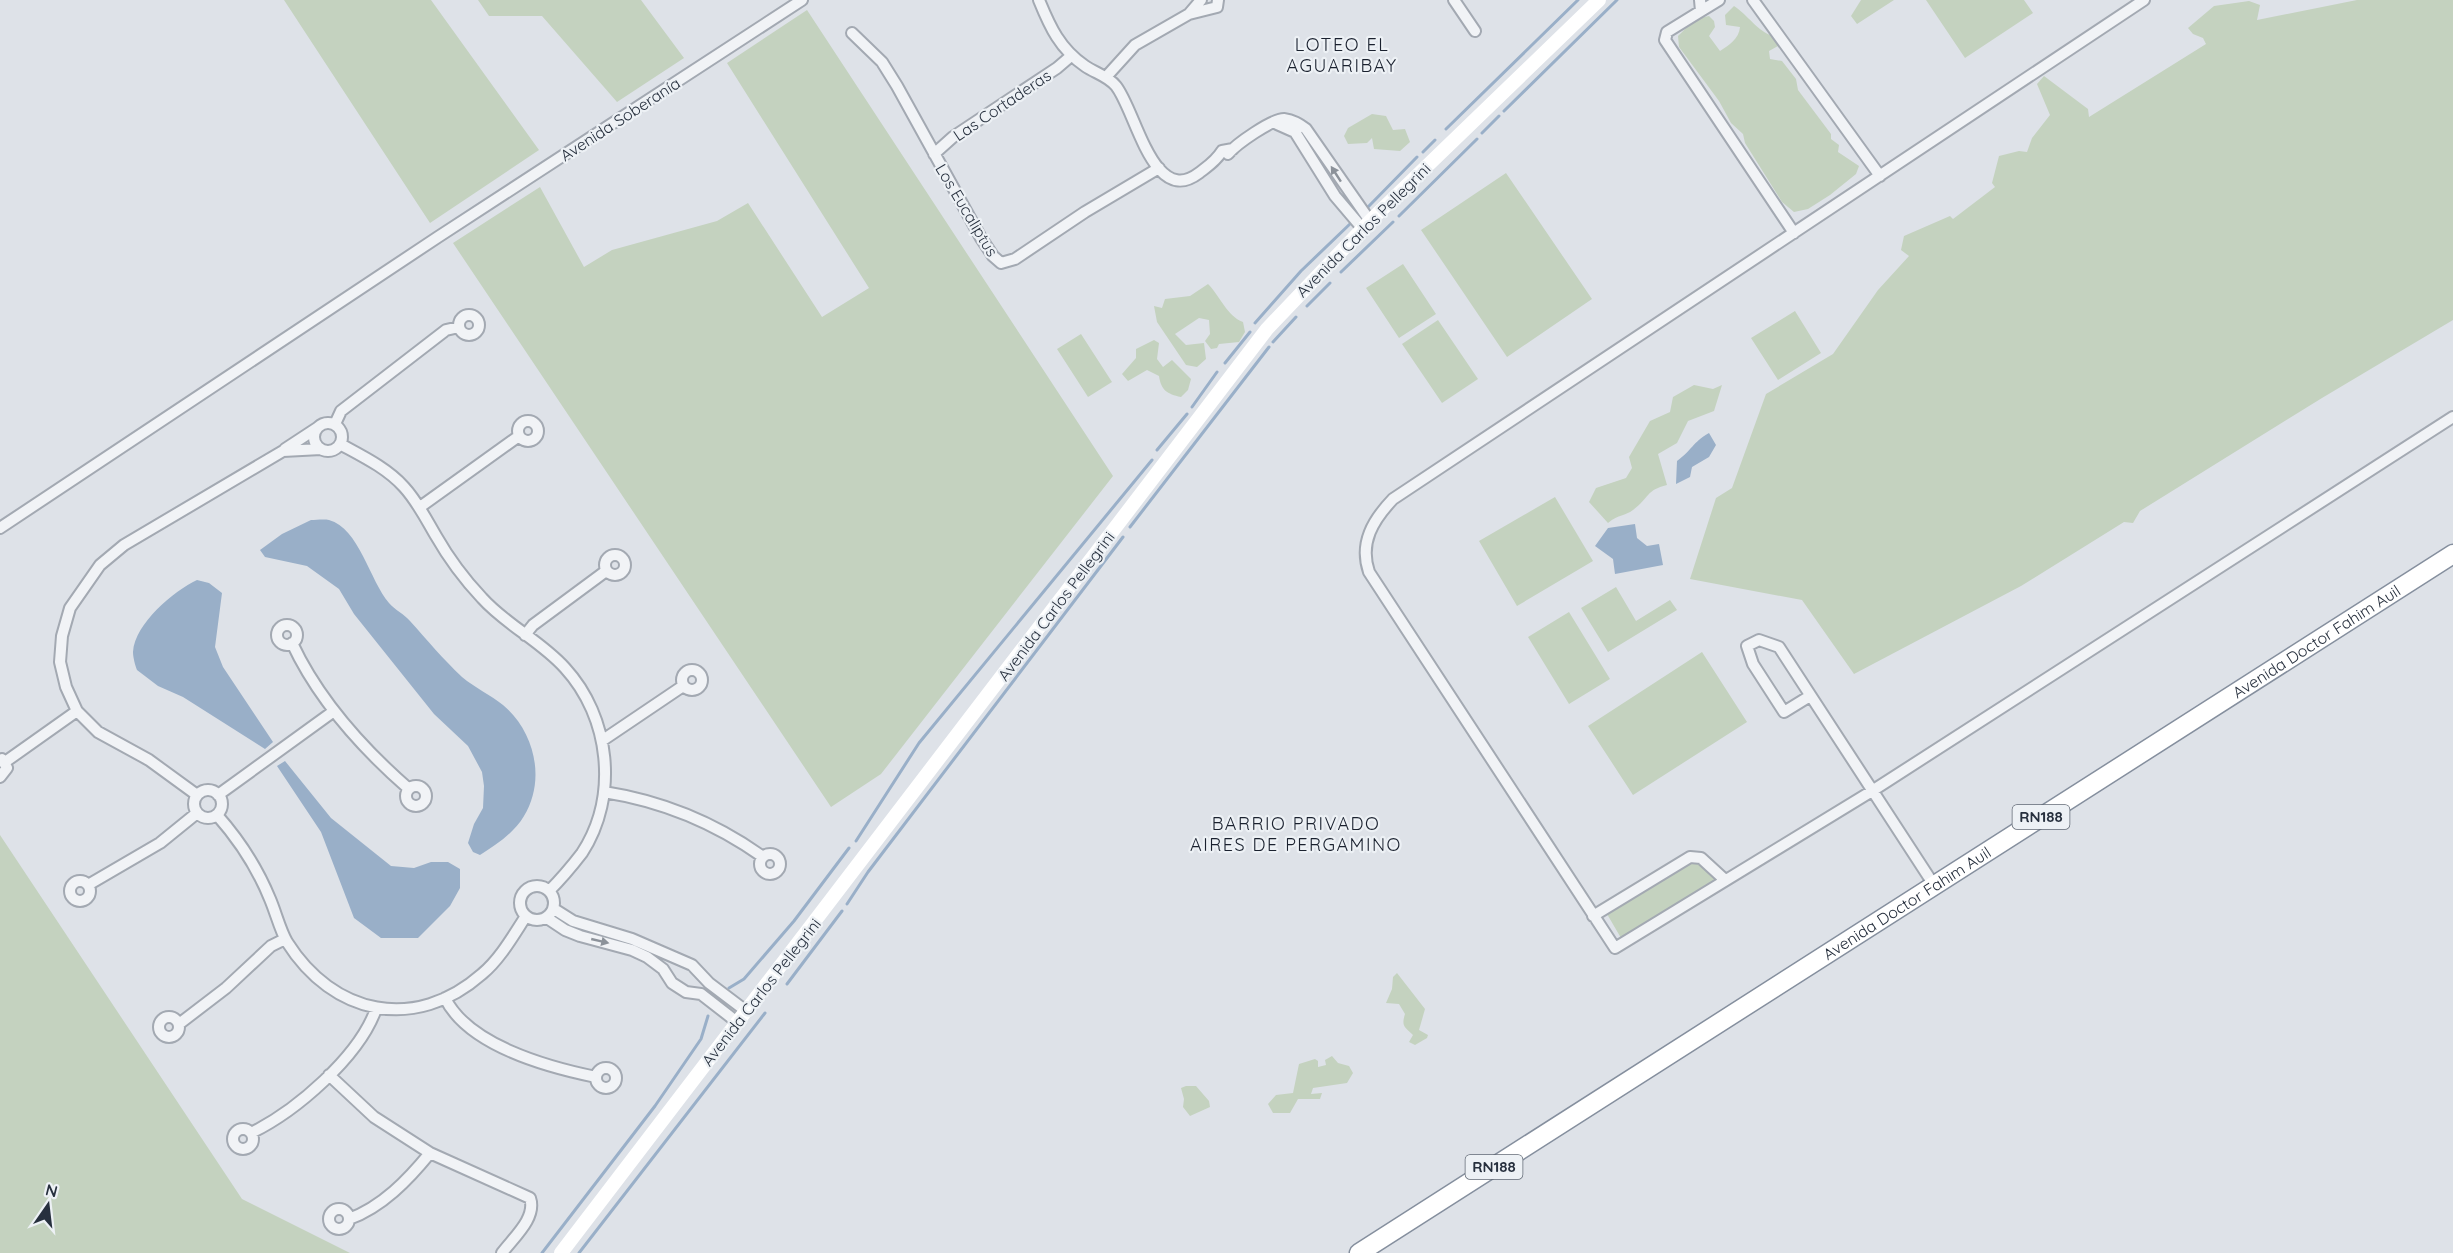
<svg xmlns="http://www.w3.org/2000/svg" width="2453" height="1253" font-family="Quicksand,sans-serif">
<rect width="100%" height="100%" fill="#dee2e8"/>
<path fill="#c4d2bf" d="M284 0H431L539 150 430 223Z
M478 0H641L684 58 617 102 542 16H489Z
M1861 0H1894L1857 24 1851 16Z
M1926 0H2024L2033 13 1965 58Z
M2357 0H2453V320L2322 398 2140 511 2133 523 2124 522 2021 586 1854 674 1802 600 1690 579 1716 498 1732 488 1766 394 1833 354 1878 290 1909 256 1901 250 1904 236 1950 216 1953 219 1995 187 1992 183 1999 156 2019 151 2027 152 2032 138 2050 115 2037 84 2044 76 2088 109 2089 117 2206 44 2203 38 2193 34 2188 28 2214 6 2249 1 2260 5 2257 20Z
M1734 6C1748 15 1757 31 1773 36L1778 46 1769 51 1770 59 1782 61 1796 79 1798 90 1831 134V139L1839 145 1838 152 1859 166 1856 174 1830 195 1808 209 1794 212 1782 202 1745 143 1743 134 1731 123 1719 101 1679 47 1678 36C1687 27 1696 18 1709 16L1714 21 1715 27 1709 36 1720 51C1729 45 1739 39 1740 27L1726 25 1725 15Z
M807 10 1113 476 881 774 831 807 453 243 540 187 584 267 612 250 717 221 748 203 822 317 869 288 727 63Z
M1372 114 1386 116 1393 130 1405 129 1410 142 1400 151 1374 149 1372 138 1367 143 1348 144 1344 136 1348 128Z
M1506 173 1592 299 1507 357 1421 230Z
M1403 264 1436 314 1399 338 1366 288Z
M1208 284C1220 296 1227 316 1243 322L1245 332 1239 342 1219 344 1217 348 1211 349 1205 341 1210 334 1209 320 1199 318 1175 334 1186 345 1204 343 1206 359 1197 367 1186 365 1157 322 1154 306 1162 308 1165 299 1190 296Z
M1795 311 1821 353 1778 380 1751 338Z
M1438 320 1478 379 1442 403 1402 344Z
M1081 334 1112 382 1088 397 1057 349Z
M1154 340 1159 343 1157 359 1163 367 1172 360 1191 379 1188 390 1181 397C1167 394 1161 390 1159 376L1147 370 1128 381 1122 374 1136 358V349Z
M1694 385 1713 389 1722 385 1714 411 1688 421 1677 443 1658 454 1667 485C1646 490 1649 498 1633 510 1625 516 1619 514 1608 523L1589 502 1596 488 1626 478 1632 468 1629 457 1650 421 1670 412 1673 397Z
M1555 497 1593 561 1517 606 1479 541Z
M1616 587 1636 621 1670 600 1677 610 1608 652 1581 608Z
M1569 612 1610 679 1569 704 1528 637Z
M1702 652 1747 722 1633 795 1588 726Z
M0 835 242 1199 350 1253H0Z
M1690 862 1698 863 1717 880 1621 938 1607 914Z
M1397 973 1425 1009 1419 1030 1428 1035 1427 1038 1415 1045 1409 1042 1413 1035C1405 1027 1401 1027 1405 1014L1399 1004 1386 1003 1392 989 1393 977Z
M1332 1056 1338 1063 1349 1066 1353 1073 1347 1083 1313 1088 1311 1094 1322 1093 1320 1099H1298L1290 1113H1273L1268 1104 1276 1095 1293 1093 1299 1064 1315 1059 1318 1061V1067L1326 1065 1325 1060Z
M1186 1086H1196L1209 1101 1210 1107 1190 1116 1183 1107 1184 1099 1181 1088Z"/>
<path fill="#99afc8" d="M1709 433 1716 445 1709 457 1692 467 1690 477 1676 484 1677 461C1692 450 1692 443 1709 433Z
M311 520C316 520 324 519 329 520 359 528 370 581 389 603 395 610 404 614 410 621 427 640 443 659 462 677 475 688 491 695 503 705 535 732 546 780 524 816 514 833 496 845 480 855L473 852 468 843 474 824 483 808 484 786 482 772 468 746 434 714 354 614 339 589 307 566 265 557 260 550 282 534Z
M1635 524 1637 538 1647 546 1659 544 1663 565 1615 574 1613 559 1595 546 1608 528Z
M197 580 209 583 222 593 215 647 223 667 273 742 265 749 183 697 158 686 137 670C135 665 133 657 133 652 135 623 174 591 197 580Z
M285 761 331 818 391 866 414 868 431 862H448L460 869V888L450 906 418 938H381L354 918 321 832 277 766Z"/>
<g fill="none" stroke-linecap="round" stroke-linejoin="round">
<path stroke="#99afc8" stroke-width="3" d="M1504 111 1617 0
M1446 129 1578 0
M1482 133 1499 116
M1423 152 1435 140
M1368 207 1417 157
M1399 216 1477 139
M1341 272 1393 222
M1307 306 1330 283
M1255 323 1301 271 1351 223
M1273 342 1296 317
M1225 363 1250 332
M1192 407 1217 372
M1157 450 1187 414
M1130 527 1269 347
M856 841 919 743 1152 460
M847 904 868 872 1123 537
M787 984 842 911
M729 988 744 979 794 921 849 848
M542 1253 655 1106 701 1039 708 1016
M579 1253 765 1013"/>
<g stroke="#a3a9b2" stroke-width="14">
<path id="street" d="M1039 0C1050 27 1060 49 1085 66 1095 73 1108 76 1116 86 1136 111 1153 208 1199 173 1208 166 1216 161 1222 151L1233 149
M1454 0 1475 31
M1700 0 1701 11 1667 32 1665 40 1794 233
M1753 0 1880 176
M2144 0 1393 499C1373 520 1359 543 1369 572L1615 948 1872 791 2453 417
M1701 11 1719 0
M1189 14 1201 0
M852 33 882 62 897 86 981 238 993 256 1001 263 1015 259 1085 212 1159 168
M1106 77 1135 45 1189 14 1217 7 1218 0
M1277 124 1295 132 1335 196 1363 229
M934 154 953 137 1057 68 1071 56
M1228 154C1236 144 1272 119 1284 119 1293 120 1299 124 1306 129L1370 221
M459 325a10 10 0 1 1 20 0a10 10 0 1 1-20 0Z
M518 431a10 10 0 1 1 20 0a10 10 0 1 1-20 0Z
M314 437a14 14 0 1 1 28 0a14 14 0 1 1-28 0Z
M335 424 341 411 446 330 459 327
M340 444C362 456 387 468 404 487 417 501 426 519 436 536 448 557 465 580 482 598 506 625 541 641 565 668 610 717 619 796 582 853 572 866 561 879 549 891
M285 449 317 428
M420 507 519 436
M0 528 438 237 802 0
M605 565a10 10 0 1 1 20 0a10 10 0 1 1-20 0Z
M277 635a10 10 0 1 1 20 0a10 10 0 1 1-20 0Z
M525 635 533 625 606 571
M292 643C319 701 362 748 409 789
M682 680a10 10 0 1 1 20 0a10 10 0 1 1-20 0Z
M1810 696 1784 712 1753 664 1747 646 1759 640 1779 647 1934 885
M603 740 683 686
M5 762 77 711
M0 777 7 768 2 759
M406 796a10 10 0 1 1 20 0a10 10 0 1 1-20 0Z
M194 804a14 14 0 1 1 28 0a14 14 0 1 1-28 0Z
M604 792C662 801 714 822 763 857
M197 795 149 760 98 732 77 711 66 687 60 662 62 636 70 608 100 565 124 545 283 451 321 449
M218 795 334 711
M217 815C240 841 257 867 270 899 276 913 280 930 287 942 333 1015 415 1033 482 974 500 959 513 936 526 916
M760 864a10 10 0 1 1 20 0a10 10 0 1 1-20 0Z
M70 891a10 10 0 1 1 20 0a10 10 0 1 1-20 0Z
M88 885 160 843 197 813
M520 903a17 17 0 1 1 34 0a17 17 0 1 1-34 0Z
M554 909 573 921 632 939 692 965 709 983 746 1011
M1593 916 1690 857 1701 858 1725 880
M547 918 565 930 580 936 632 950 647 957 663 969 672 983 686 992 701 994 737 1022
M445 998C468 1045 547 1067 596 1077
M159 1027a10 10 0 1 1 20 0a10 10 0 1 1-20 0Z
M179 1024 226 988 271 946 285 939
M596 1078a10 10 0 1 1 20 0a10 10 0 1 1-20 0Z
M329 1075 374 1117 430 1153 530 1198C537 1218 513 1238 502 1253
M233 1139a10 10 0 1 1 20 0a10 10 0 1 1-20 0Z
M251 1133C296 1111 359 1057 376 1009
M329 1219a10 10 0 1 1 20 0a10 10 0 1 1-20 0Z
M349 1219C382 1207 408 1180 430 1153"/>
</g>
<g stroke="#858f9e" stroke-width="21">
<g id="highway">
<path id="s1" d="M1359 1253 2453 554"/>
</g>
</g>
<use href="#street" stroke="#f1f3f6" stroke-width="10"/>
<path stroke="#fff" stroke-width="14" d="M561 1253 1267 329 1370 221 1599 0"/>
<use href="#highway" stroke="#fff" stroke-width="18"/>
</g>
<defs><path id="oneway-solid" d="M-6-.8H1V-3.2L6.5 0L1 3.2V.8H-6Z" transform="scale(1.5)"/></defs>
<g fill="#8c929a">
<use href="#oneway-solid" transform="translate(1336 174) rotate(-123)"/>
<use href="#oneway-solid" transform="translate(600 941) rotate(13)"/>
</g>
<g text-anchor="middle" stroke-width="4.5" stroke-linejoin="round" paint-order="stroke">
<g fill="#edf1f5" stroke="#626a75" stroke-width="1.5">
<rect x="2012.5" y="805" width="57" height="24" rx="4.5"/>
<rect x="1465.5" y="1155" width="57" height="24" rx="4.5"/>
</g>
<g font-size="15" font-weight="bold" fill="#27303e">
<text x="2041" y="822">RN188</text>
<text x="1494" y="1172">RN188</text>
</g>
<g font-size="16" fill="#27303e" stroke="#edf1f5">
<text transform="translate(1002 105) rotate(-34)" y="6">Las Cortaderas</text>
<text transform="translate(620 119) rotate(-33)" y="6">Avenida Soberanía</text>
<text transform="translate(967 210) rotate(59)" y="6">Los Eucaliptus</text>
<text transform="translate(1363 230) rotate(-45)" y="6">Avenida Carlos Pellegrini</text>
<text transform="translate(1056 606) rotate(-53)" y="6">Avenida Carlos Pellegrini</text>
<text dy="6" stroke="none"><textPath href="#s1" startOffset="1136">Avenida Doctor Fahim Auil</textPath></text>
<text dy="6" stroke="none"><textPath href="#s1" startOffset="650">Avenida Doctor Fahim Auil</textPath></text>
<text transform="translate(761 992) rotate(-52)" y="6">Avenida Carlos Pellegrini</text>
</g>
<g font-size="18" letter-spacing="1.5" fill="#1a212f" stroke="#edf1f5">
<text x="1342" y="51">LOTEO EL<tspan x="1342" dy="21">AGUARIBAY</tspan></text>
<text x="1296" y="830">BARRIO PRIVADO<tspan x="1296" dy="21">AIRES DE PERGAMINO</tspan></text>
</g>
</g>
<g transform="translate(48 1205) rotate(14)" stroke="#edf1f5" stroke-width="4.5" paint-order="stroke">
<path d="M0-4.5L10 22L0 15L-10 22Z" fill="#27303e"/>
<text y="-9" font-size="16" font-weight="bold" text-anchor="middle" fill="#27303e">N</text>
</g>
</svg>
